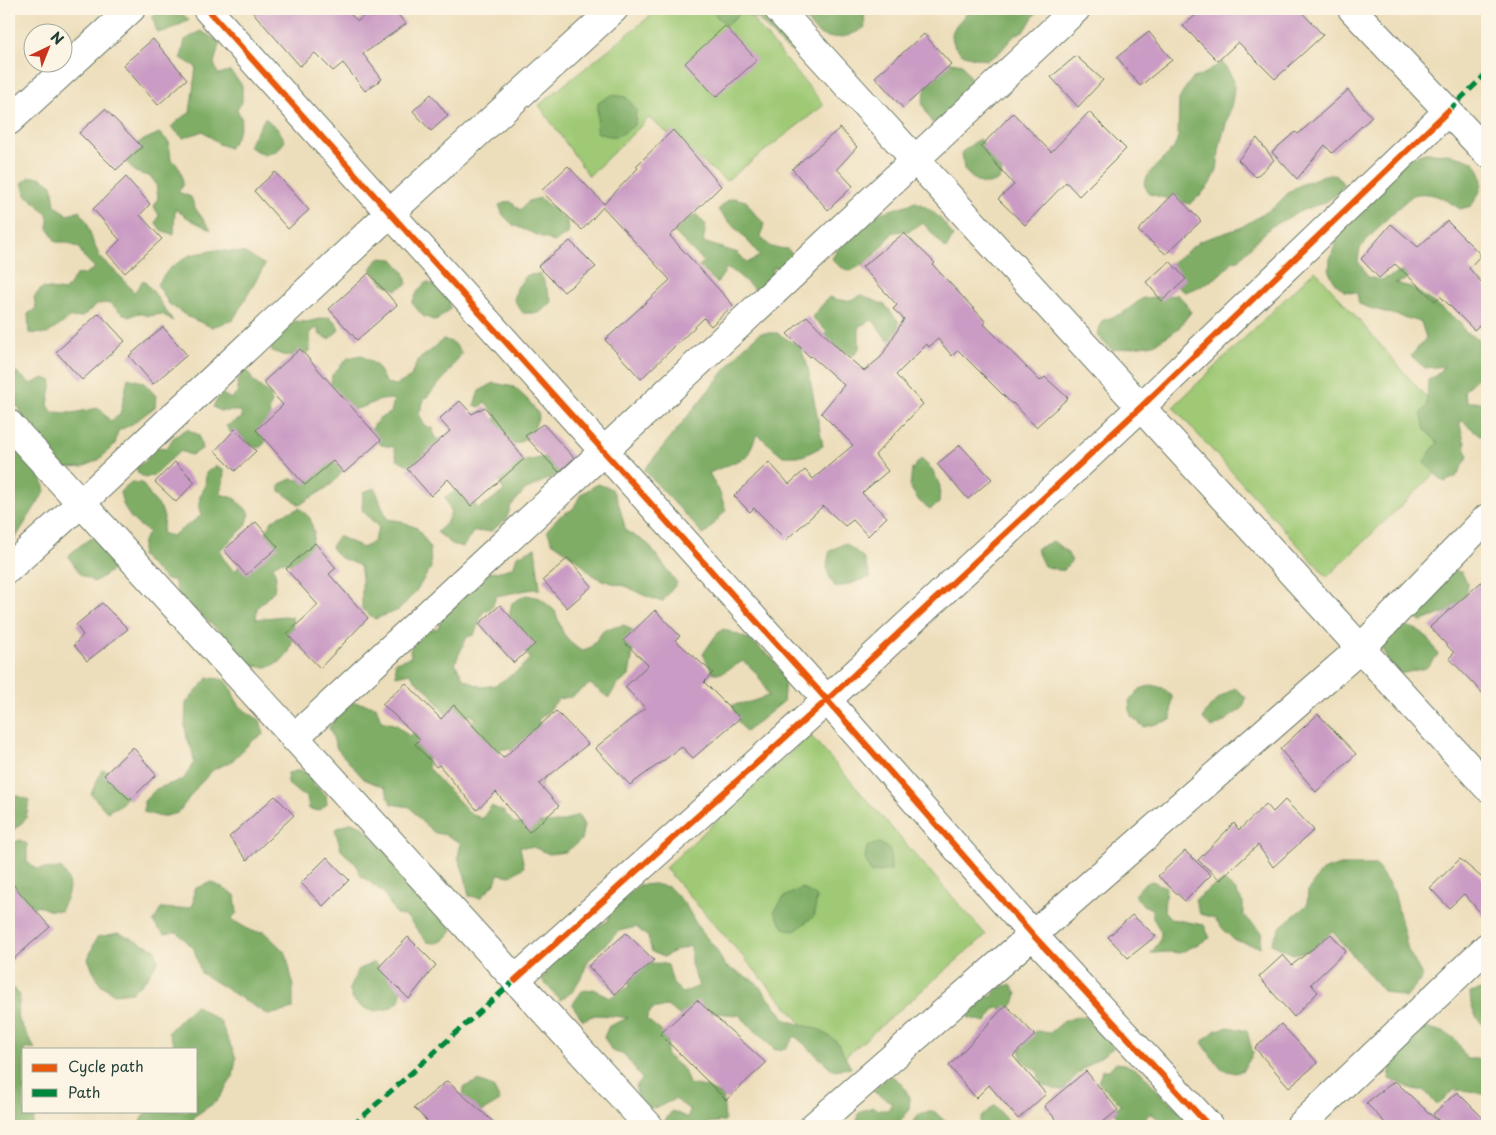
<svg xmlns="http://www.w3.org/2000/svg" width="1496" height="1135" font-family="'Playpen Sans',sans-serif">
<rect width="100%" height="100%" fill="#fcf5e5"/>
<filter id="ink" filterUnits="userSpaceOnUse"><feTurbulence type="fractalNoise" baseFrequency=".02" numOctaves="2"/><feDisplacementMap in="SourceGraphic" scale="10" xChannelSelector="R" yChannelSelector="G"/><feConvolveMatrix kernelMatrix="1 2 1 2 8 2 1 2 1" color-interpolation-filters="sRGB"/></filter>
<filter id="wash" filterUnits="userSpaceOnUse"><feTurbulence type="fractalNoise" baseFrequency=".0096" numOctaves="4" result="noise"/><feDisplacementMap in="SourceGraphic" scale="20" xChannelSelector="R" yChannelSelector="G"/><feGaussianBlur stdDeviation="1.12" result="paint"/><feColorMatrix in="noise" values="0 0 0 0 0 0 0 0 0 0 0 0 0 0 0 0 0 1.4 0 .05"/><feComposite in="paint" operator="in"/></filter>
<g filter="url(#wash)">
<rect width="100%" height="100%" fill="#eddebb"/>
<path fill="#9fc975" stroke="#5f8354" d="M659 9H744L824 105 726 181 649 118 589 176 539 105Z
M1315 270 1466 443 1327 577 1173 407Z
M810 735 986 935 837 1064 665 868Z"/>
<path fill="#7fad66" stroke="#4f754d" d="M159 9H177L189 20 168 31 157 32 152 15Z
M712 9H767L806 50 798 56 782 45 758 19 741 13 726 25 713 13Z
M807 9H864L865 27C850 38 824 44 812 27 810 26 808 22 807 21 807 17 807 12 807 9Z
M971 9H1040L1033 17 1026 29 1014 36 998 54 987 60 975 58 964 55 955 47 951 35 956 25Z
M201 31 220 42 214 63 218 74 230 71 242 85V102L237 109 242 120 237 136 229 148 219 144 203 131 183 138 171 127 181 118 190 113 196 67 181 58 185 40Z
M934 59 962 64 973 83 954 113 932 123 922 103Z
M1222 62C1227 69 1233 77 1234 85 1234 105 1224 126 1220 146 1217 157 1220 168 1213 179 1207 189 1199 197 1190 204L1149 194 1144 184 1149 173 1174 148 1178 137 1179 100 1184 90 1192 79 1206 73Z
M611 95 626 97 636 109 635 124C621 136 615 140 597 132L598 103Z
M265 118 279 130 285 141 277 151 264 155 248 146Z
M159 133 169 142 171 160C182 166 182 175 183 186L178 192 191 197 195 208 211 230 191 220 175 209 174 235 161 230 156 223 159 215 154 207 158 198 156 184 151 177 135 172 126 161 131 146Z
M979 139 990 150 1002 171 999 180C983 189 976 182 964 170L962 152Z
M1425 153C1440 153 1458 154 1472 161 1475 162 1475 164 1477 167 1487 181 1480 194 1471 206L1460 209C1444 199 1436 192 1416 194 1409 195 1364 241 1360 249 1359 252 1359 257 1358 261L1368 277 1381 280 1408 269 1424 267 1403 281 1395 283 1411 287 1460 322 1466 333 1479 339 1487 346V377H1478L1464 391 1467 402H1487V435L1481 436 1461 420 1460 425 1468 457 1456 477 1444 482 1424 463 1431 451 1438 443 1425 430 1421 413 1427 406 1428 380 1435 376 1445 366 1425 368 1411 356 1426 338 1421 322 1370 308 1359 304 1357 293 1344 291 1335 283 1329 272 1330 259 1342 225 1401 160Z
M1324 175H1336L1344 185 1336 195 1326 202 1303 210 1272 226 1255 242 1239 260 1233 261C1217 279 1208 284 1185 292L1175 285 1171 264 1200 241 1240 228 1273 208 1290 191 1300 185Z
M30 177H40L52 185 55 205 68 215 79 210 87 222 93 242 100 257 123 279 134 293 143 280 152 290 173 321 162 314 149 316 138 313 129 317 122 313 110 303 97 304 82 317 70 318 47 334 29 333 28 314 36 308 34 297 42 288 65 291 76 275 85 274 95 268 84 257 79 248 67 242H56L48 228V216L37 204 26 195 22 183Z
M540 198 567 221 568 234 554 242 513 225 503 215 499 205 510 201 520 210 529 201Z
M734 198 746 201 755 214 764 223 761 237 771 247 787 249 793 254 791 266 773 268 771 283 761 295 737 274 726 268 724 273 717 283 699 266 704 262 666 224 677 207 689 219 696 214 706 225 703 242 738 253 747 263 760 256C748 239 732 226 718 210L728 200Z
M916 202C934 210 943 220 953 236L946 249 923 223 909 231 893 232C880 251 872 260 851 271L840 267 832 259 837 250 874 215Z
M216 250 245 253 265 265 233 320 212 327 188 317 169 304 157 284 170 268 190 255Z
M379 258 393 259 404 272 407 284 396 290 383 283 371 269Z
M541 274 552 302 539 313H523L514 300 517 288 527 275Z
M427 282 449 294 450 309 436 321 423 316 412 303 419 289Z
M861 295 885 305 899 322 896 338 887 340 873 320 859 326V349L853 356 843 350 835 355 820 339 827 332 812 317 829 297C842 301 849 303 861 295Z
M1178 295 1183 300 1191 312 1177 330 1154 344 1112 350 1097 336 1102 321 1123 313 1143 298Z
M329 317 336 322 339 330 329 339 320 335 317 328 310 332V351C294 358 289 358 272 351L268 339 293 321 306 322Z
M760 333H777L800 347 807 364 823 446 803 456H783L757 434 747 457 709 473 719 491 726 510 704 535 644 470 743 348Z
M443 339 454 343 462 353 445 377 424 400 419 414 425 426 433 428 435 439H446L427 455 408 465 397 459 394 447 381 445 370 432 379 418 391 413 394 399 380 400 363 407 346 411 330 394 332 375 348 358 361 355 376 365 386 383 396 385 410 378 418 360 433 349Z
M9 366 31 384 44 378 52 381 48 405 52 412 72 413 99 408 110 421 120 415 128 378 143 382 156 396 155 407 132 424 118 431 115 444 100 459 83 467 68 468 54 460 26 425 19 407 9 404Z
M246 367 253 381 270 395 272 403 269 409C271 414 269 416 268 421 266 433 270 441 259 448L252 446 236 430 230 432 226 426 242 418 241 411H220L213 407 221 393 231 399 238 393 237 382Z
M494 383 514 387 529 401 539 415C533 432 530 440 512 445L494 422 497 416 485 402 480 407 474 405 479 391Z
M187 429 199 435 202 449 191 455 180 451 154 475 145 478 138 473 136 467 145 462 156 447 167 448 173 438Z
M9 446 21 451 39 468 45 491 13 542 9 544Z
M333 455 345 466C342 469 341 473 339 476 331 488 311 496 300 505L280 491V484L291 479 306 480Z
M550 456 562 457V469L554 476 525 490 511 506 506 520 491 531 473 532 463 547 452 544 437 532 446 524 451 512 445 497 458 490 469 495 478 509 504 491 494 470 516 463Z
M921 459 932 469 940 486 939 503 930 509 919 501 910 487 912 469Z
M215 466 224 471 223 484 220 494 234 498 250 513 246 526 220 550 223 558 234 571 246 561 262 540 272 521 281 515 300 508 310 518 314 533 310 553 298 566 282 561 273 566 276 577 274 591 257 608 256 619 284 616 292 617 294 635 289 652 280 662 269 667 241 666 234 657 235 645 199 613 178 596 174 580H166L141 556 143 541 149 532C131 521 124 512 120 492L131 482 142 483 151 497 161 508 164 518 162 533 172 536 201 516 199 508 200 496 205 487 206 473Z
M598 484 612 489 619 505 626 531 648 544 677 583 662 602 641 594 628 587 605 581 594 576 575 558 552 542 547 530 560 516 573 509 581 494Z
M375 488 387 519 401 521 417 528 430 547 431 568 416 591 399 610 375 619 362 609V578L360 566 339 557 331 547 338 536 363 548 373 542 379 528 362 510 363 492Z
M92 538 106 544 118 559 111 571 94 582 80 574 68 556 82 544Z
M1053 541 1067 552 1072 561 1062 571 1044 566 1036 549Z
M845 543 863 557 871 577 836 588C826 573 825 569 830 551Z
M535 548 540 589C525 589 511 594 496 596L492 608 483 612 474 635 467 637 455 663 464 679 481 687 496 685 519 670 530 658 515 643 506 628 512 603 526 595 540 598 555 611 563 633 572 644 581 651 591 647 604 630 624 625 635 632V639L629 676 616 686 609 698 590 684 571 697 558 699 548 712 538 720 542 728V779L540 792 515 763 511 749H501L495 756 469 730 475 718 469 715 459 720 450 719 427 690 415 680 410 673 396 676 395 662 411 657 410 649 426 631 438 628 443 615 489 573 505 570 514 566 517 556Z
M1445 570 1461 572 1468 583 1465 603C1452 612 1435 615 1421 622L1413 617 1410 606Z
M1398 625C1423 629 1426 633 1438 655L1426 668 1395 675 1380 645Z
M723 629 749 639 773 659 785 680 783 702 746 732 739 723 732 705 750 702 768 696C763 680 755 670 743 661L722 673H713L703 654 716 635Z
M208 678C237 678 227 690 240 706 246 712 253 716 260 720L264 734 253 740 232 761 213 770 197 787 178 813 161 817 144 812V801L156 789 184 779 194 762 192 750 187 739 185 726 186 703Z
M1152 685 1163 688 1172 696 1171 720 1144 727 1131 716 1129 701 1140 689Z
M1235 688 1246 698 1243 708 1220 724 1212 728 1203 719C1209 704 1221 696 1235 688Z
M353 702 376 706 381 721 397 725 409 736 424 727 427 749 428 768 469 812 482 819 491 806 503 811 515 824 562 822 578 815 584 825 581 840 566 852 549 854 533 847H520L524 867 510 876 498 874 495 883 481 898 469 896 465 876 458 857 461 843 446 835 435 833 422 822 410 807 391 804 385 788 364 779 337 749 329 727 340 712Z
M102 770 118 773 135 788 120 805 107 812 91 794Z
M301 770 310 776 312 783 326 795 327 804 319 811 309 809 307 797 300 794 288 784V773Z
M16 795 29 800 26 819 9 834V798Z
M352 822 362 826 450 919 452 931C444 941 440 945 427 942L407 917 396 914 383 892 361 876 356 864 341 850 335 829Z
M20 840 27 844V862L36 869 61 868C74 885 69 893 60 911L48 910 37 905 27 914 9 904V844Z
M879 843 890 849 891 870 871 873 865 859 867 847Z
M1340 865H1376L1394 892 1408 950 1423 977 1405 998 1383 991 1332 931 1312 950 1293 954 1271 944 1280 927 1307 905 1308 890 1322 871Z
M1152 881 1166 887 1164 911 1171 919 1204 925 1210 938 1180 953 1169 952 1151 953 1160 941 1161 932 1153 918 1152 909 1143 905 1134 895 1143 885Z
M1224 881 1235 890 1243 903V915L1262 932 1260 947 1234 940 1224 930 1214 918 1200 914 1195 900 1209 889Z
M212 882 235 895 237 913 231 919 251 931 264 932 286 953 293 984V1009L268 1015 201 973 194 949 177 932 164 934 153 923 161 908 180 909 193 906 194 889Z
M654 884 669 887 685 904 698 927 716 949 725 966 756 982 786 1020 820 1030 837 1042 851 1068 833 1070 795 1036 786 1049 775 1050 739 1015 713 1013 682 1017 667 1006 652 1009 646 1019 661 1031 668 1043 666 1055 684 1070 689 1084 706 1087 723 1096 725 1121 708 1123 707 1126H665L663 1123 672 1111 688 1118 690 1110 675 1099 658 1107 645 1109 637 1098 636 1086 642 1079 625 1055 612 1051 604 1037 609 1026 628 1018 615 1016 595 1015 583 1020 572 1005 582 991 594 989 609 998 629 987 631 975C644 966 652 960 668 965L673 984 683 993 699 986 691 964V946L674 951 664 957 652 952 648 937 636 927 619 931 588 961 583 974 572 992 560 1000 542 980 554 960 584 934 608 921 609 911 639 885Z
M802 888 817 897 814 916 795 931 784 928 774 912 784 897Z
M119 933 155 949 158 961 147 978 132 992 114 994 99 983 88 959 97 937Z
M374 962 401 988 400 1001C388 1012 369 1015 356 1003 352 1000 351 993 349 989L358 970Z
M1011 984 1017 994 1014 1004 1007 1010 996 1008 986 1022 969 1018 965 1012 979 993 992 997 996 989Z
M9 985 20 995 17 1017 35 1049H24V1111H58L48 1117 36 1113 32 1126H9Z
M1487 987V1028C1474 1017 1471 1009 1470 993L1484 989Z
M195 1005 220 1021 236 1058 233 1077 217 1101 195 1116 190 1126H138L147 1111H196V1049H176L168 1032Z
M1078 1016 1090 1018 1109 1034 1113 1048C1095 1061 1077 1071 1064 1090L1054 1089 1040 1084 1038 1072C1020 1060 1018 1059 1022 1037L1037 1031 1050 1033 1063 1022Z
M1229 1027 1247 1031 1253 1054 1243 1070 1236 1073 1223 1070 1211 1056 1202 1042 1216 1030Z
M1424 1027C1449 1033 1456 1034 1466 1059H1483L1487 1070V1095L1470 1091 1454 1090 1437 1105 1424 1090C1408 1091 1405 1083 1389 1079L1392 1058 1402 1042Z
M1115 1063 1125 1064 1141 1072 1162 1095 1194 1123 1190 1126H1169L1150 1113 1146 1118 1136 1126 1124 1124 1112 1110 1121 1105 1098 1082 1102 1070H1109Z
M889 1075C902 1080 914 1097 908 1111 905 1117 898 1122 894 1126H862L857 1122 858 1114 864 1110 873 1107 878 1110H888L892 1103C886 1098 879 1096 873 1091Z
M478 1081 493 1087 500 1101 480 1113 463 1099 464 1087Z
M995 1105 1008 1122V1126H979L980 1118Z
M934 1111 950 1126H915L913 1121 921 1113Z"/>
<g id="blocks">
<path fill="#ca9bc4" d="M250 9H345L358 21 371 9H393L406 24 363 54 382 79 365 91 343 63 333 71 315 53 300 66Z
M1203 9H1299L1323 35 1275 79 1238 42 1218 61 1183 26Z
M725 26 757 60 716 97 685 63Z
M1149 32 1172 60 1140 86 1117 57Z
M924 34 951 64 903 108 875 77Z
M153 39 187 79 158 105 123 65Z
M1076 56 1103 80 1078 107 1051 77Z
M1348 90 1372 117 1332 153 1325 145 1297 179 1272 152 1295 132 1298 134Z
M431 94 448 116 431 131 413 111Z
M105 109 142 147 116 170 79 133Z
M1089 112 1126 149 1079 196 1066 182 1025 225 998 199 1014 185 981 146 1013 113 1051 152Z
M840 128 857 147 837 169 853 186 828 210 792 169Z
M673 130 721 186 670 236 733 305 711 326 704 318 641 379 605 340 670 280 603 207 582 230 541 191 568 166 604 204 638 168 636 166Z
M1257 138 1274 160 1256 177 1238 160Z
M275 172 309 210 288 229 254 191Z
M126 177 150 204 140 215 162 239 125 273 107 253 120 240 93 209Z
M1174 193 1201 221 1166 254 1138 231Z
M1447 221 1481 255 1469 268 1487 289V319L1474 330 1440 296 1435 301 1395 264 1379 278 1361 259 1391 224 1418 247Z
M904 233 935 263 933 265 986 322 984 324 1040 381 1045 377 1068 398 1036 427 1013 403 1012 404 958 350 952 356 938 339 929 347 927 344 896 375 923 404 875 455 888 471 862 493 887 517 868 536 853 520 845 526 823 506 786 540 754 508 750 512 734 496 769 462 789 484 805 470 813 479 853 445 821 413 844 385 811 356 810 357 787 334 807 316 843 353 864 371 881 357 904 319 893 309 897 305 862 267Z
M570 241 596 267 564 292 538 266Z
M1170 261 1186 279 1162 301 1146 282Z
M369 273 397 305 357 340 329 309Z
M99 313 125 341 82 380 56 352Z
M163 327 187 355 153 384 129 356Z
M300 349 381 440 344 473 333 461 305 485 256 430 283 405 263 382Z
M460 401 472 414 485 407 524 459 471 506 448 479 431 496 407 469 450 431 439 419Z
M543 424 574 458 559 472 525 436Z
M235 429 256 451 235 471 215 451Z
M960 445 992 479 968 499 937 464Z
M175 462 195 482 176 502 155 482Z
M256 522 278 547 246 575 224 550Z
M315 543 336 568 329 574 368 618 320 668 287 634 318 605 286 569Z
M568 558 592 586 567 608 543 580Z
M1487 577V698L1449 658 1454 653 1430 627Z
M102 603 128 629 87 661 74 645 83 635 76 625Z
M500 605 535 644 514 663 479 624Z
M655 610 680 636 675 640 713 673 704 682 740 718 693 758 682 747 630 785 595 748 645 708 625 687 648 665 623 641Z
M406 683 441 719 454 705 503 758 556 711 588 744 539 784 559 806 529 832 496 792 477 810 439 765 436 767 415 744 420 739 382 704Z
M1318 714 1356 754 1316 792 1280 749Z
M133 747 156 775 130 800 104 775Z
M275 796 294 815 247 860 229 837Z
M1285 800 1314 830 1273 867 1258 845 1220 880 1198 860 1234 823 1239 830 1266 804 1273 812Z
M1185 851 1211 875 1185 901 1158 876Z
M327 857 349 880 323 906 301 883Z
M1460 859 1487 882V920L1464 894 1449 908 1430 888Z
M9 880 50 927 9 963Z
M1132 915 1156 936 1128 958 1108 937Z
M626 933 654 960 615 994 588 966Z
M1331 934 1346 951 1311 984 1318 992 1294 1017 1259 977 1283 955 1292 965Z
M408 937 436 965 409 999 378 968Z
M697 1000 766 1063 726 1100 660 1034Z
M1006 1005 1035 1035 1013 1056 1046 1094 1018 1119 989 1085 976 1098 949 1066Z
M1281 1024 1318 1063 1289 1087 1255 1048Z
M1086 1071 1118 1110 1098 1126H1062L1044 1106Z
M447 1081 498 1126H432L414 1108Z
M1395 1081 1443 1126 1433 1114 1457 1092 1487 1122V1126H1388L1366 1103Z"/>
</g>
</g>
<g filter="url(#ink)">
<use href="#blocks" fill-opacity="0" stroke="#677563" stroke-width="1"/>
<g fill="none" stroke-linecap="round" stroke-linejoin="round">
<g stroke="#677563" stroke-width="30">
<path id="minor" d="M207 9 827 700 1033 935 1209 1126
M778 9 1487 787
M1352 9 1487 153
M9 121 131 9
M9 424 649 1126
M9 568 81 503 390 213 614 9
M294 738 604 451 1076 9
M515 980 827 700 1141 407 1448 111
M814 1126 1361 648 1487 518
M1300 1126 1487 947"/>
</g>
<use href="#minor" stroke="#fff" stroke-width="28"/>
<path stroke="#00873e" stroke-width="5" stroke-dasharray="10 5" stroke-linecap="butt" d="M1448 111 1487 73
M352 1126 515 980"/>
<g stroke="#fcf5e5" stroke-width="9">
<path id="cycleway" d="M207 9 827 700 1033 935 1209 1126
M515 980 827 700 1141 407 1448 111"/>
</g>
<use href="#cycleway" stroke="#e8590c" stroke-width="6"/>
</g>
</g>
<rect width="1496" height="1135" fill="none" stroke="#fcf5e5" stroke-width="30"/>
<rect x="22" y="1048" width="175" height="65" fill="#fcf5e5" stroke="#a4ab9e"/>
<rect x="32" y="1064" width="25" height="8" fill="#e8590c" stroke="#a4ab9e"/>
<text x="68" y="1072" font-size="15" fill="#1f3d34">Cycle path</text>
<rect x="32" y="1089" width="25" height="8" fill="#00873e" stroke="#a4ab9e"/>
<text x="68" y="1098" font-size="15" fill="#1f3d34">Path</text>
<g transform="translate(48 48) rotate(43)"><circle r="24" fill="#fcf5e5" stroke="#a4ab9e"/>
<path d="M0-4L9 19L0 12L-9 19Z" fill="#c8321e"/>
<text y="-8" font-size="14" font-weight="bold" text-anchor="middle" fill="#1f3d34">N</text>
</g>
</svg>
